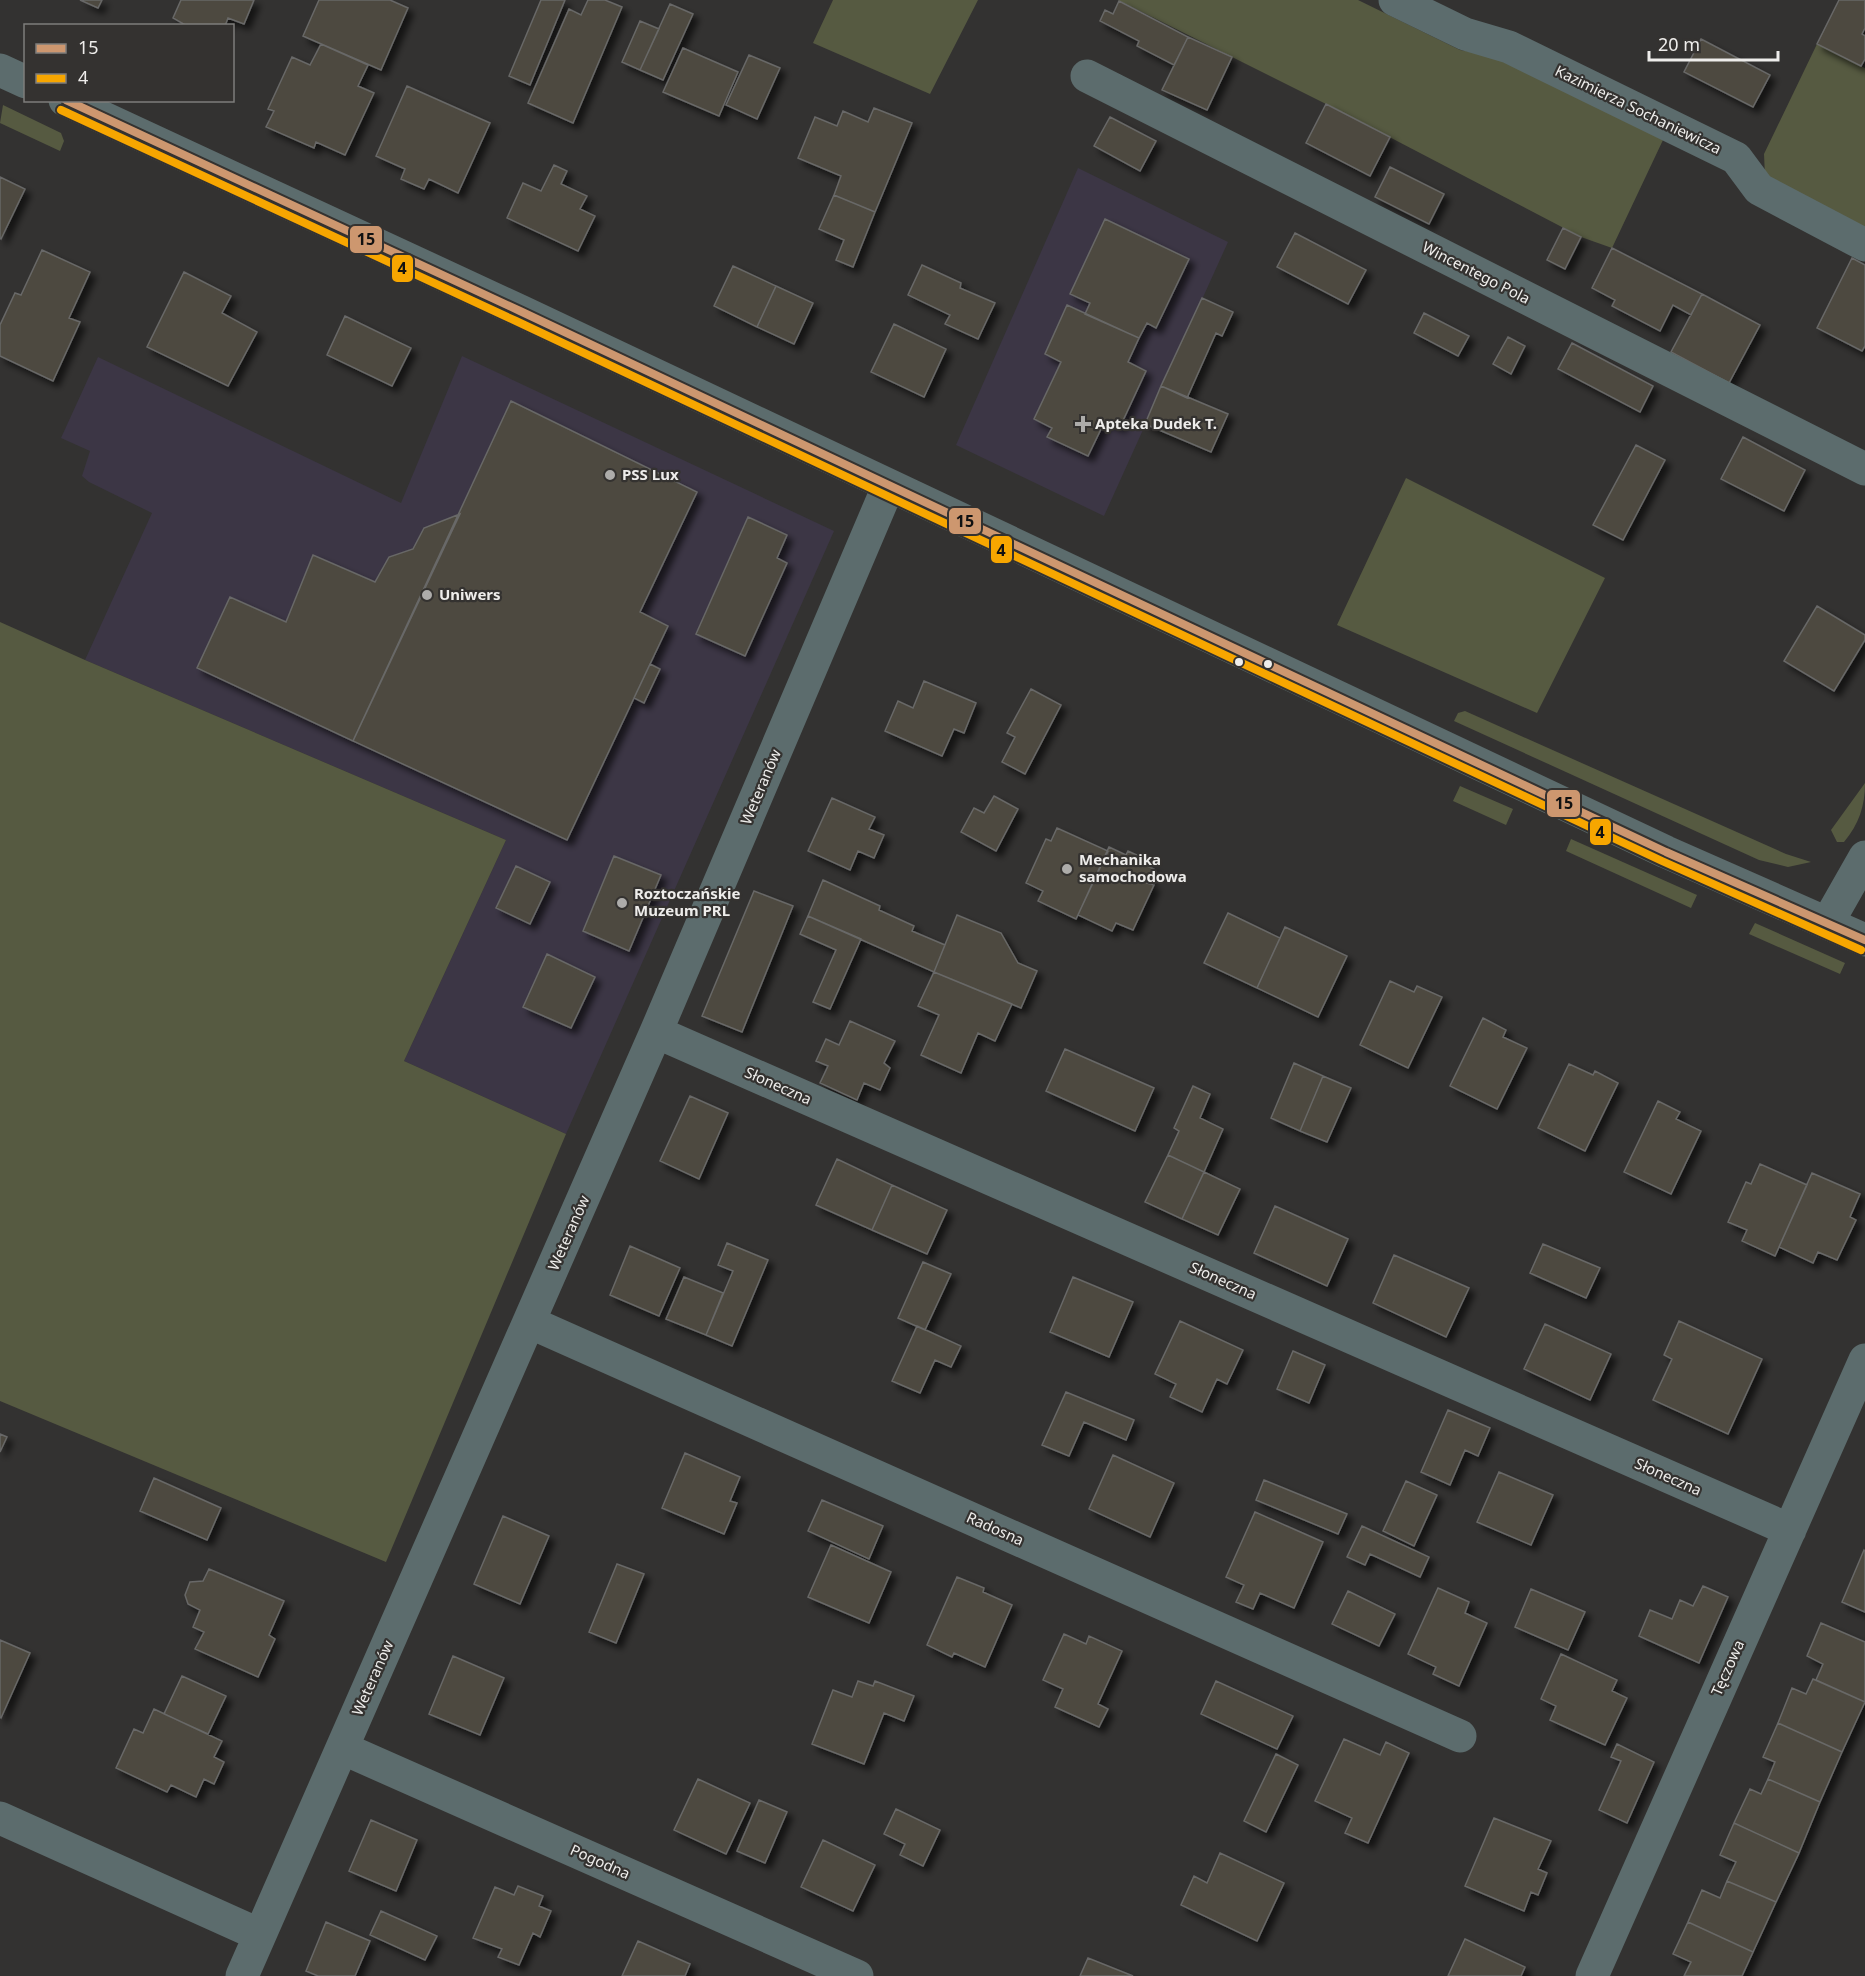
<svg xmlns="http://www.w3.org/2000/svg" width="1865" height="1976" font-family="'Noto Sans',sans-serif">
<defs>
<filter id="shadow"><feDropShadow dx="5.5" dy="5.5" stdDeviation="3" flood-color="#0009"/></filter>
</defs>
<rect width="100%" height="100%" fill="#333231"/>
<path fill="#3c3645" d="M1078 168 1228 242 1104 516 956 445Z
M462 356 834 531 566 1134 404 1061 506 840 85 660 152 513 89 482 82 476 90 451 61 438 98 357 401 503Z"/>
<path fill="#565a41" d="M833 0H978L930 94 813 43Z
M1118 0H1358L1460 50 1501 57 1663 140 1612 248 1581 237 1326 104Z
M1817 44 1865 68V228L1765 176 1764 154Z
M3 105 61 133 64 141 60 151 0 123Z
M1406 478 1605 578 1537 713 1337 625Z
M0 622 85 660 506 840 404 1061 566 1134 386 1562 0 1401Z
M1465 711 1786 854 1811 862 1788 867 1759 860 1454 721 1458 713Z
M1865 783C1865 806 1859 824 1844 842H1837L1831 830Z
M1460 786 1513 809 1506 825 1453 801Z
M1571 839 1697 895 1691 908 1566 851Z
M1755 923 1845 963 1840 974 1749 934Z"/>
<path fill="#4d493f" stroke="#686867" stroke-width="1.5" filter="url(#shadow)" d="M80 0H102L98 8Z
M181 0H254L244 24 228 18 225 26H187L173 18Z
M319 0H390L408 8 381 70 303 36Z
M541 0H565L530 85 509 76Z
M588 0H605L622 7 573 123 528 103 569 9 581 15Z
M1839 0H1865V28L1862 34 1865 36V59L1861 66 1817 44Z
M1119 1 1188 37 1174 65 1137 46 1139 41 1100 21 1105 10 1113 14Z
M670 4 693 14 663 80 640 70Z
M640 21 659 29 640 70 622 62Z
M1188 37 1232 57 1207 110 1162 90Z
M1701 39 1770 75 1753 107 1684 72Z
M321 44 368 65 358 86 374 93 345 155 316 142 314 148 266 127 274 111 268 109 292 57 310 65Z
M683 48 738 72 719 116 663 92Z
M749 55 780 68 757 119 726 105Z
M407 86 490 123 458 193 429 179 424 189 401 179 405 169 376 156Z
M1326 104 1390 137 1370 176 1306 143Z
M874 108 912 123 875 212 834 195 841 176 798 158 815 117 837 126 843 111 868 122Z
M1110 117 1156 141 1140 171 1094 146Z
M554 165 567 171 561 184 587 196 580 209 595 216 578 251 507 218 523 183 541 191Z
M1390 167 1444 194 1429 224 1375 197Z
M0 177 25 189 1 239 0 238Z
M834 195 875 212 853 267 836 260 844 240 819 229Z
M1105 219 1189 259 1156 328 1147 323 1139 338 1085 314 1090 303 1070 294Z
M1563 228 1581 237 1565 269 1547 260Z
M1295 233 1366 270 1348 304 1277 267Z
M1612 248 1702 294 1691 315 1673 305 1660 331 1612 306 1615 300 1592 288Z
M42 250 90 272 69 318 80 322 53 381 0 356V325L15 293 21 295Z
M1852 258 1865 265V346L1862 351 1817 328Z
M922 265 961 283 960 288 995 303 978 339 945 324 950 315 908 295Z
M733 266 776 286 757 327 714 306Z
M184 272 231 296 222 313 257 332 228 386 147 347Z
M776 286 813 303 794 344 757 327Z
M1702 294 1760 325 1729 383 1671 352Z
M1202 298 1233 312 1222 336 1216 333 1187 398 1161 386Z
M1067 305 1139 338 1128 362 1146 371 1120 427 1105 421 1088 456 1047 437 1052 428 1034 419 1061 362 1045 354Z
M1424 313 1469 336 1458 356 1414 333Z
M345 316 411 348 392 386 327 355Z
M894 324 946 349 924 397 871 372Z
M1508 337 1525 346 1511 374 1493 364Z
M1572 343 1653 386 1640 412 1558 369Z
M1161 386 1228 414 1211 452 1145 424Z
M511 401 697 492 640 612 668 626 567 840 353 741Z
M1743 437 1805 470 1784 511 1721 479Z
M1636 445 1665 460 1623 540 1593 525Z
M460 514 353 741 197 668 230 597 286 622 313 555 375 582 389 557 413 549 424 528Z
M748 517 787 535 777 558 787 563 745 656 696 634Z
M1817 606 1865 635V640L1834 691 1784 661Z
M650 664 660 669 644 703 634 698Z
M924 681 976 703 964 733 954 729 942 756 885 731 898 701 913 708Z
M1031 689 1061 705 1025 774 1002 762 1015 737 1007 733Z
M994 796 1018 809 996 851 961 832 974 808 984 813Z
M832 798 875 817 869 829 884 835 874 858 858 851 850 870 808 851Z
M1057 828 1108 851 1076 919 1038 901 1043 891 1026 883 1046 839 1051 841Z
M1109 847 1126 855 1128 851 1143 858 1141 863 1154 869 1147 883 1154 885 1133 930 1116 923 1112 931 1078 915Z
M614 856 661 875 629 951 583 931Z
M516 866 550 882 530 924 496 908Z
M823 880 880 906 879 910 914 926 912 931 945 945 934 972 808 916Z
M754 891 793 906 742 1032 702 1016Z
M1228 913 1280 938 1257 988 1204 963Z
M957 915 1001 933 1018 963 1037 971 1021 1008 934 972Z
M808 916 861 939 830 1009 813 1002 836 950 800 934Z
M1285 927 1347 956 1318 1017 1257 988Z
M547 954 595 977 571 1028 523 1007Z
M934 972 1012 1004 995 1041 978 1033 961 1073 921 1055 939 1015 918 1006Z
M1390 981 1414 992 1417 986 1442 997 1408 1068 1360 1045Z
M1483 1018 1506 1030 1503 1037 1527 1048 1497 1109 1450 1086Z
M850 1021 895 1041 884 1063 890 1068 880 1090 864 1083 857 1100 820 1083 828 1066 816 1061 826 1039 839 1045Z
M1065 1049 1154 1088 1135 1131 1046 1091Z
M1294 1063 1323 1076 1300 1131 1271 1118Z
M1569 1064 1593 1075 1595 1071 1618 1083 1585 1151 1538 1128Z
M1323 1076 1351 1088 1327 1142 1300 1131Z
M1193 1086 1210 1094 1200 1118 1223 1129 1204 1172 1168 1155 1179 1131 1174 1128Z
M690 1096 728 1113 699 1179 660 1161Z
M1658 1101 1680 1112 1676 1119 1701 1131 1671 1194 1624 1172Z
M1168 1155 1204 1172 1182 1219 1145 1202Z
M837 1159 892 1185 872 1230 816 1205Z
M1760 1164 1807 1185 1775 1256 1742 1241 1747 1230 1728 1222 1746 1182 1751 1184Z
M1204 1172 1240 1189 1218 1235 1182 1219Z
M1812 1173 1860 1194 1850 1217 1856 1220 1837 1260 1818 1252 1813 1263 1779 1247Z
M892 1185 947 1210 927 1254 872 1230Z
M1275 1206 1348 1239 1327 1286 1254 1253Z
M727 1243 768 1260 732 1346 706 1335 733 1271 718 1265Z
M1543 1244 1600 1268 1586 1298 1530 1273Z
M630 1246 680 1268 659 1316 610 1295Z
M1394 1255 1469 1288 1446 1337 1373 1303Z
M923 1262 951 1274 925 1330 898 1318Z
M684 1277 723 1293 706 1335 666 1319Z
M1073 1277 1133 1302 1109 1357 1050 1332Z
M1180 1321 1243 1350 1227 1384 1217 1379 1202 1412 1170 1397 1176 1384 1155 1374Z
M1679 1321 1762 1359 1728 1434 1653 1400 1672 1359 1664 1355Z
M1545 1324 1611 1354 1590 1400 1524 1369Z
M917 1326 961 1346 951 1367 935 1360 920 1393 892 1381Z
M1293 1351 1325 1365 1309 1403 1277 1389Z
M1066 1392 1134 1420 1126 1440 1084 1422 1069 1456 1042 1445Z
M1448 1410 1490 1428 1478 1456 1465 1450 1450 1485 1421 1472Z
M0 1434 7 1437 0 1452Z
M685 1453 740 1477 730 1501 737 1503 724 1534 662 1508Z
M1113 1455 1174 1483 1150 1537 1089 1509Z
M1499 1472 1553 1495 1531 1545 1477 1522Z
M154 1478 221 1508 207 1540 140 1511Z
M1264 1480 1347 1514 1338 1534 1256 1500Z
M1406 1481 1437 1495 1414 1546 1383 1531Z
M822 1500 883 1526 869 1559 808 1531Z
M1255 1512 1323 1542 1294 1608 1260 1593 1253 1609 1236 1602 1244 1585 1226 1577Z
M503 1516 549 1536 520 1604 474 1584Z
M1362 1526 1429 1557 1420 1577 1370 1554 1365 1565 1347 1557Z
M831 1545 891 1572 869 1623 808 1597Z
M1864 1550 1865 1551V1612L1842 1602Z
M617 1564 644 1574 616 1643 589 1632Z
M209 1569 284 1601 269 1635 275 1639 258 1677 195 1649 204 1632 193 1627 200 1610 188 1604 185 1595 190 1582 203 1581Z
M957 1577 984 1588 983 1592 1012 1605 985 1667 954 1653 952 1657 927 1645Z
M1703 1586 1728 1597 1699 1663 1639 1636 1650 1610 1672 1619 1680 1600 1693 1606Z
M1438 1588 1469 1602 1465 1613 1487 1623 1459 1686 1433 1674 1436 1667 1408 1654Z
M1531 1589 1585 1612 1568 1650 1515 1627Z
M1348 1591 1395 1614 1379 1646 1332 1624Z
M1821 1623 1865 1642V1702L1816 1680 1823 1664 1807 1656Z
M1064 1634 1086 1644 1089 1636 1122 1651 1098 1704 1108 1709 1099 1727 1055 1707 1063 1689 1043 1680Z
M0 1640 30 1653 1 1718 0 1717Z
M1561 1654 1617 1680 1612 1691 1627 1698 1605 1745 1550 1720 1556 1706 1541 1699Z
M453 1656 504 1678 480 1735 429 1714Z
M182 1676 226 1696 208 1734 164 1714Z
M1813 1679 1865 1702 1842 1752 1778 1723 1792 1688 1806 1694Z
M858 1681 873 1686 875 1681 914 1696 904 1721 884 1713 864 1764 812 1744 833 1690 852 1697Z
M1216 1681 1293 1716 1277 1749 1201 1714Z
M154 1709 222 1741 214 1757 224 1762 214 1784 204 1779 196 1797 171 1785 167 1792 116 1768 134 1729 143 1733Z
M1778 1723 1842 1752 1820 1802 1768 1779 1775 1762 1763 1757Z
M1344 1739 1380 1755 1386 1742 1409 1753 1368 1843 1345 1833 1352 1818 1315 1801Z
M1617 1744 1654 1762 1627 1823 1599 1810 1621 1761 1611 1757Z
M1276 1754 1298 1765 1266 1832 1244 1821Z
M698 1779 750 1803 726 1854 674 1830Z
M1768 1779 1820 1802 1799 1853 1734 1823 1750 1789 1761 1794Z
M759 1800 787 1812 765 1863 737 1851Z
M896 1809 940 1830 923 1866 900 1855 905 1844 884 1834Z
M1494 1818 1551 1841 1538 1869 1547 1873 1538 1895 1531 1892 1524 1911 1465 1886Z
M371 1820 417 1840 396 1891 349 1871Z
M1734 1823 1799 1853 1776 1902 1727 1881 1736 1862 1720 1855Z
M823 1840 875 1865 853 1911 801 1887Z
M1220 1853 1284 1883 1257 1941 1181 1905 1194 1876 1207 1883Z
M1727 1881 1776 1902 1753 1952 1688 1922 1702 1890 1720 1898Z
M518 1886 543 1896 539 1906 551 1911 540 1937 533 1933 519 1965 498 1957 502 1949 473 1938 495 1887 514 1895Z
M381 1911 437 1936 425 1960 370 1935Z
M326 1922 370 1941 355 1976H318L306 1971Z
M1688 1922 1753 1952 1742 1976H1684L1691 1962 1673 1954Z
M1465 1939 1525 1967 1521 1976H1448Z
M638 1941 690 1964 685 1976H622Z
M1088 1958 1133 1976H1080Z"/>
<g fill="none" stroke-linecap="round" stroke-linejoin="round">
<path stroke="#5c6c6d" stroke-width="33" d="M1395 0 1465 34 1509 47 1736 158 1759 189 1865 245
M0 70 26 82
M1087 76 1865 469
M65 100 520 311 1666 852 1865 940
M1828 922 1865 857
M656 1032 1790 1530
M529 1322 1460 1736
M342 1748 857 1976
M0 1818 260 1935
M242 1976 656 1032 888 487
M1592 1976 1865 1360"/>
<g stroke="#343230" stroke-width="12">
<path id="bus-1" d="M66 100 520 311 1666 852 1865 940"/>
</g>
<g stroke="#343230" stroke-width="12">
<path id="bus-2" d="M61 110 516 321 1662 861 1861 950"/>
</g>
<use href="#bus-1" stroke="#cd976f" stroke-width="8"/>
<use href="#bus-2" stroke="#f7a600" stroke-width="8"/>
</g>
<g fill="#adacaa" stroke="#343230" stroke-width="2">
<path d="M1080 415h6v6h6v6h-6v6h-6v-6h-6v-6h6z"/>
<circle cx="610" cy="475" r="6"/>
<circle cx="427" cy="595" r="6"/>
<circle cx="1067" cy="869" r="6"/>
<circle cx="622" cy="903" r="6"/>
</g>
<g fill="#eeedeb" stroke="#343230" stroke-width="2">
<circle cx="1239" cy="662" r="5"/>
<circle cx="1268" cy="664" r="5"/>
</g>
<g text-anchor="middle" stroke-width="4.5" stroke-linejoin="round" paint-order="stroke">
<g font-size="15" fill="#eeedeb" stroke="#343230">
<text transform="translate(1638 110) rotate(26)" y="5">Kazimierza Sochaniewicza</text>
<text transform="translate(1476 273) rotate(27)" y="5">Wincentego Pola</text>
<text transform="translate(761 787) rotate(-67)" y="5">Weteranów</text>
<text transform="translate(778 1086) rotate(24)" y="5">Słoneczna</text>
<text transform="translate(569 1233) rotate(-66)" y="5">Weteranów</text>
<text transform="translate(1223 1281) rotate(24)" y="5">Słoneczna</text>
<text transform="translate(1668 1477) rotate(24)" y="5">Słoneczna</text>
<text transform="translate(995 1529) rotate(24)" y="5">Radosna</text>
<text transform="translate(1728 1668) rotate(-66)" y="5">Tęczowa</text>
<text transform="translate(373 1678) rotate(-66)" y="5">Weteranów</text>
<text transform="translate(600 1862) rotate(24)" y="5">Pogodna</text>
</g>
<g font-size="15" font-weight="bold" fill="#eeedeb" stroke="#343230" text-anchor="start">
<text x="1095" y="429">Apteka Dudek T.</text>
<text x="622" y="480">PSS Lux</text>
<text x="439" y="600">Uniwers</text>
<text x="1079" y="865">Mechanika<tspan x="1079" dy="17">samochodowa</tspan></text>
<text x="634" y="899">Roztoczańskie<tspan x="634" dy="17">Muzeum PRL</tspan></text>
</g>
</g>
<g stroke="#343230" stroke-width="2">
<rect x="349" y="225" width="34" height="29" rx="6" fill="#cd976f"/>
<rect x="391" y="254" width="23" height="29" rx="6" fill="#f7a600"/>
<rect x="948" y="507" width="34" height="28" rx="6" fill="#cd976f"/>
<rect x="990" y="535" width="23" height="29" rx="6" fill="#f7a600"/>
<rect x="1546" y="789" width="35" height="29" rx="6" fill="#cd976f"/>
<rect x="1589" y="818" width="23" height="28" rx="6" fill="#f7a600"/>
</g>
<g font-size="16" text-anchor="middle" font-weight="bold" fill="#111">
<text x="366" y="245">15</text>
<text x="402" y="274">4</text>
<text x="965" y="527">15</text>
<text x="1001" y="556">4</text>
<text x="1564" y="809">15</text>
<text x="1600" y="838">4</text>
</g>
<rect x="24" y="24" width="210" height="78" fill="#343230" stroke="#7e7d7b" stroke-width="1.5"/>
<rect x="36" y="44" width="30" height="9" fill="#cd976f" stroke="#7e7d7b" stroke-width="1.5"/>
<text x="78" y="54" font-size="18" fill="#eeedeb">15</text>
<rect x="36" y="74" width="30" height="9" fill="#f7a600" stroke="#7e7d7b" stroke-width="1.5"/>
<text x="78" y="84" font-size="18" fill="#eeedeb">4</text>
<path d="M1649 51v9h129v-9" fill="none" stroke="#eeedeb" stroke-width="3"/>
<text x="1658" y="51" font-size="18" fill="#eeedeb" stroke="#343230" stroke-width="4.5" paint-order="stroke">20 m</text>
</svg>
